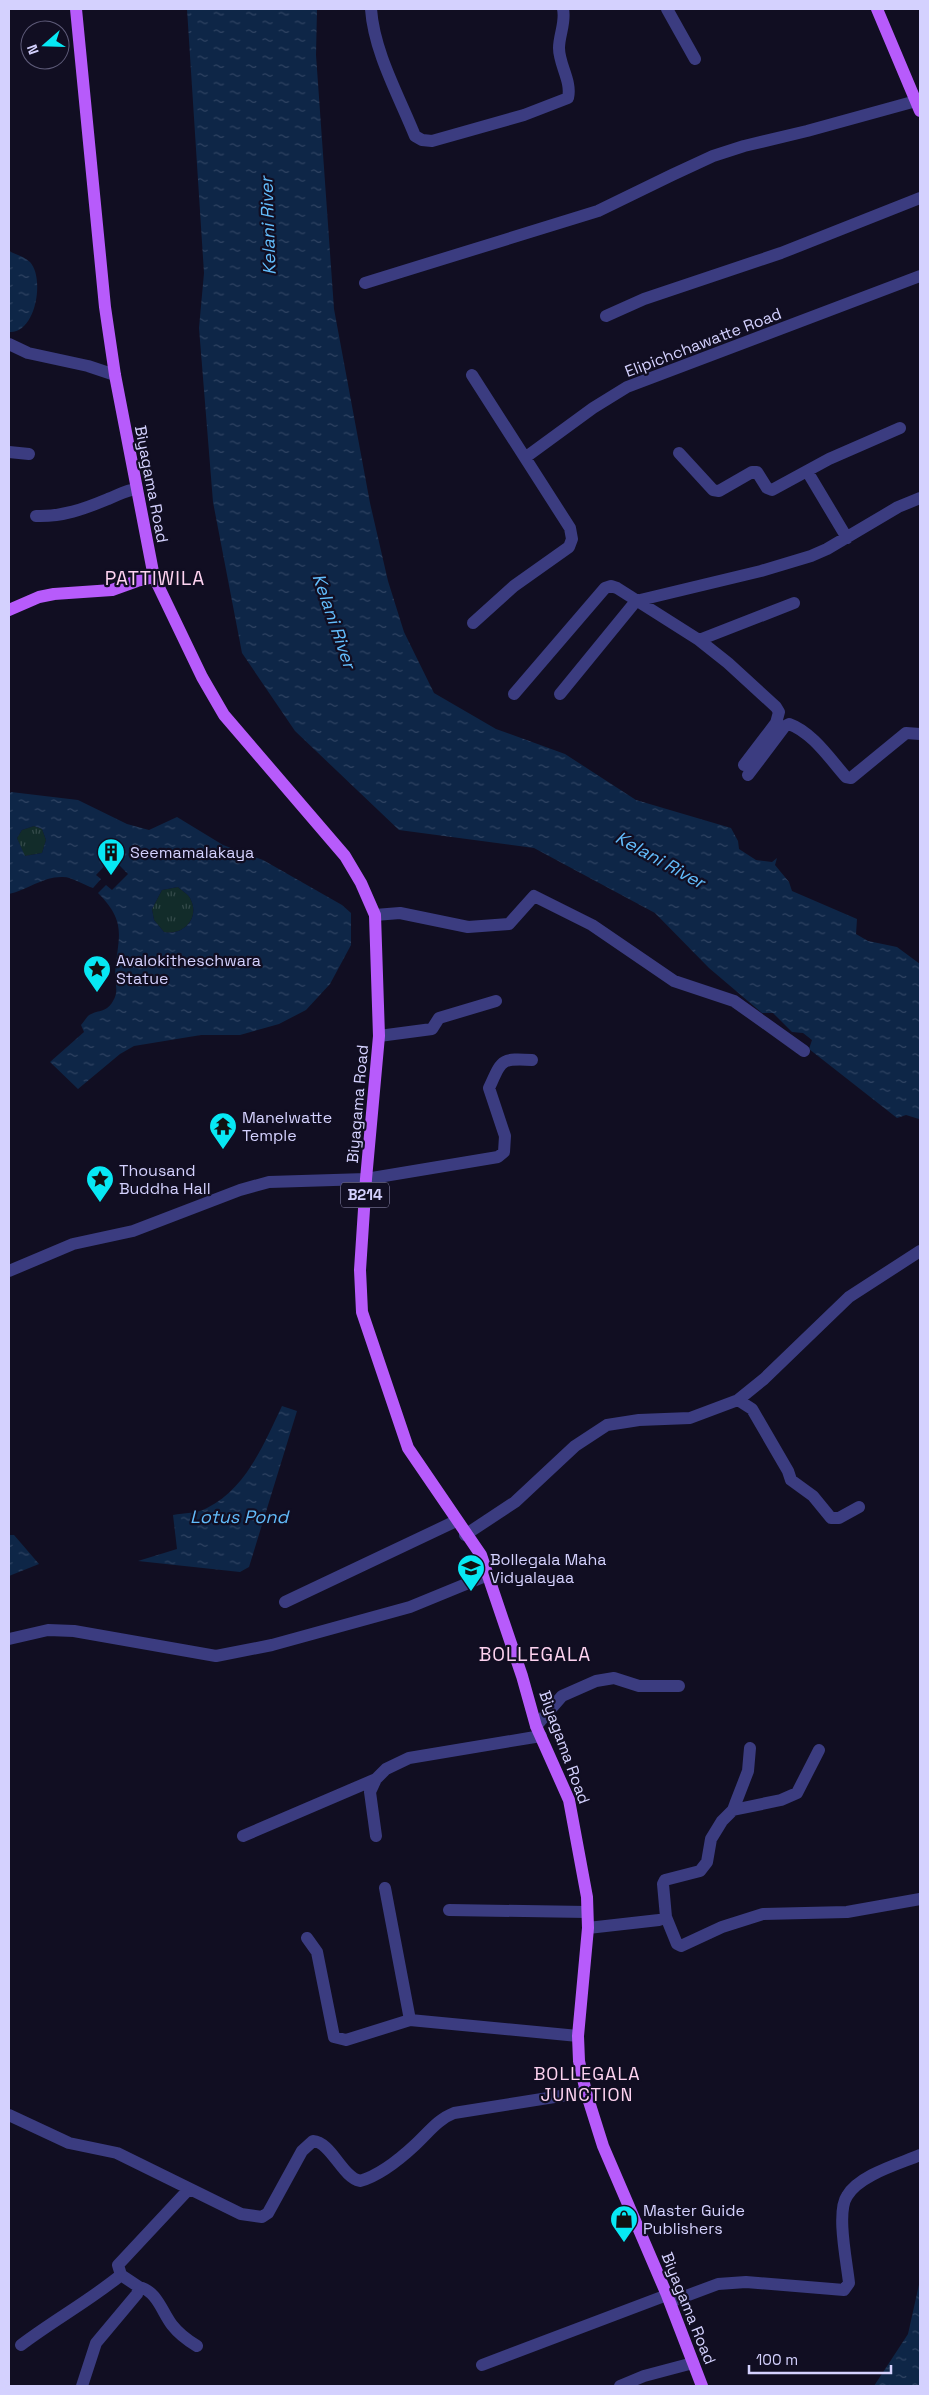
<svg xmlns="http://www.w3.org/2000/svg" width="929" height="2395" font-family="'Space Grotesk',sans-serif">
<defs>
<pattern id="grass-tufts" width="24" height="20" patternUnits="userSpaceOnUse" patternTransform="scale(1.25)"><rect width="24" height="20" fill="#122c2a"/><path d="M3 7l-1-3M5 7V3M7 7l1-3M15 17l-1-3M17 17v-4M19 17l1-3" fill="none" stroke="#344a4a"/></pattern>
<pattern id="water-ripples" width="26" height="14" patternUnits="userSpaceOnUse" patternTransform="scale(1.25)"><rect width="26" height="14" fill="#0e2647"/><path d="M2 4q2-2 4 0t4 0M15 11q2-2 4 0t4 0" fill="none" stroke="#304463"/></pattern>
</defs>
<rect width="100%" height="100%" fill="#110e22"/>
<path fill="url(#grass-tufts)" d="M34 826 42 829 46 840 42 853 24 856 17 838 22 830Z
M178 887C181 890 188 894 190 898 201 918 183 936 164 932L154 920 152 909 162 890Z"/>
<path fill="url(#water-ripples)" fill-rule="evenodd" d="M187 9H317L316 55 334 309 370 503 388 581 404 632 434 693 496 729 565 754 636 800 731 828 738 841 739 849 756 860 772 862 777 858 775 865 789 882 792 891 857 919 856 934 868 941 897 947 920 964V1122L919 1119 906 1115 897 1118 809 1049 812 1040 803 1033 792 1032 773 1013H762L709 968 655 913 534 848 399 830 295 731 242 653 213 502 199 328 204 273Z
M9 251C15 254 25 257 30 262 45 278 36 334 9 332Z
M11 792 78 800 127 824 149 830 177 817 223 845 263 860 342 905 351 913V945L330 984 306 1010 279 1024 240 1035H201L134 1046 120 1054 78 1089 50 1062 84 1032 81 1025C83 1023 86 1018 88 1016 97 1009 106 1014 113 1001 119 991 115 985 115 975 117 938 129 924 98 893L106 885 112 890 128 874 112 858 96 875 101 879 93 888C84 885 72 877 63 877 44 876 27 890 9 894V794ZM34 826 42 829 46 840 42 853 25 856 17 838 22 830ZM178 887C181 890 188 894 190 898 201 918 183 936 164 932L154 920 152 909 162 890Z
M282 1406 297 1411 249 1567 240 1572 138 1561 177 1549 173 1515C184 1513 198 1513 207 1508 247 1488 264 1443 282 1406Z
M9 1535H14L39 1564 9 1576Z
M920 2280V2386H874L908 2334Z"/>
<g fill="none" stroke-linecap="round" stroke-linejoin="round">
<path stroke="#3b3c80" stroke-width="12" d="M371 9C374 52 399 96 415 136L422 140 432 141 524 115 568 98C572 81 559 65 559 48 559 35 566 22 563 9
M667 9 695 59
M365 283 598 211 672 175 713 156 744 146 807 131 916 101
M606 316 644 299 781 253 920 198
M9 344 28 353 88 366 115 375
M472 375 570 528 572 539 569 547 514 586 473 623
M9 452 29 454
M679 453 713 490 719 491 752 472H757L767 488 772 490 829 459 900 428
M526 457 593 408 627 387 920 276
M807 471 847 538
M36 516C62 517 84 509 108 499 119 495 125 490 137 489
M636 601 761 571 811 556 827 549 898 507 920 498
M699 640 794 603
M514 694 605 588 611 586 617 588 699 640 728 663 776 707 779 712 776 723 744 765
M560 694 636 601
M748 775 785 726 789 724C812 732 830 759 846 777L851 778 906 733 920 734
M375 915 400 913 468 927 509 924 534 896 592 925 674 981 734 1001 804 1051
M379 1036 432 1029 439 1018 496 1001
M9 1271 73 1244 133 1231 240 1190 269 1182 366 1179 498 1157 504 1152 505 1136 489 1088C502 1060 500 1058 532 1060
M738 1400 752 1409 788 1471 791 1480 813 1496 831 1518H839L859 1507
M465 1535 515 1502 575 1446 607 1425 639 1420 690 1418 738 1400 764 1379 849 1297 920 1251
M285 1602 456 1521
M9 1639 48 1630 74 1631 216 1656 272 1645 410 1607 488 1575
M536 1726 562 1696 596 1681 614 1678 639 1686H679
M750 1748 748 1771 736 1802 733 1810 722 1821 711 1839 707 1862 700 1871 665 1880 663 1884 666 1917 677 1944 681 1946 722 1927 763 1914 847 1912 920 1899
M733 1810 781 1800 797 1793 819 1750
M243 1836 376 1779
M376 1836 370 1792 376 1779 386 1769 409 1758 541 1736
M385 1888 410 2020
M449 1910 587 1912
M588 1928 659 1920 666 1917
M307 1938 317 1952 334 2037 346 2040 410 2020 578 2036
M9 2115 69 2143 117 2153 241 2214 262 2217 268 2213 302 2151 313 2141C331 2142 342 2177 360 2181 381 2175 400 2159 415 2145 428 2133 438 2119 454 2113L586 2092
M139 2287C157 2291 162 2312 172 2325 179 2334 187 2340 197 2346
M670 2302 718 2284 746 2282 844 2290 849 2283C847 2263 836 2212 847 2196 859 2175 899 2164 920 2155
M21 2345C54 2320 89 2301 121 2275
M482 2365 667 2295
M82 2386 96 2343 137 2294 139 2287 121 2275 118 2265 189 2189
M620 2386 644 2376 693 2363"/>
<path stroke="#b75bfb" stroke-width="12" d="M76 9 105 307 115 375 154 577 202 677 224 715 345 856 361 883 375 915 379 1036 366 1179 360 1270 362 1312 408 1448 481 1555 522 1676 536 1726 569 1800 587 1897 588 1928 578 2036 579 2061 586 2092 603 2146 667 2295 702 2386
M877 9 920 111
M9 610 39 597 54 594 112 590 137 581 154 577"/>
</g>
<defs>
<g id="building-pin" transform="scale(1.4375)"><path d="M0 17L-7.5 6A9.5 9.5 0 1 1 7.5 6Z" fill="#07e8f4" stroke="#110e22"/><path d="M-4-6H4V6H1V3H-1V6H-4ZM-2.5-4.3h1.7v1.8h-1.7ZM.8-4.3h1.7v1.8H.8ZM-2.5-1h1.7V.8h-1.7ZM.8-1h1.7V.8H.8Z" fill="#111"/></g>
<g id="sight-pin" transform="scale(1.4375)"><path d="M0 17L-7.5 6A9.5 9.5 0 1 1 7.5 6Z" fill="#07e8f4" stroke="#110e22"/><path d="M0-6L1.8-2.2L6-1.7L2.9 1.2L3.7 5.4L0 3.3L-3.7 5.4L-2.9 1.2L-6-1.7L-1.8-2.2Z" fill="#111"/></g>
<g id="temple-pin" transform="scale(1.4375)"><path d="M0 17L-7.5 6A9.5 9.5 0 1 1 7.5 6Z" fill="#07e8f4" stroke="#110e22"/><path d="M0-6L5-2H3V0L6.5 2.5H4V6H1.5V3h-3V6H-4V2.5H-6.5L-3 0V-2H-5Z" fill="#111"/></g>
<g id="school-pin" transform="scale(1.4375)"><path d="M0 17L-7.5 6A9.5 9.5 0 1 1 7.5 6Z" fill="#07e8f4" stroke="#110e22"/><path d="M0-5L7-2L0 1L-7-2ZM-4 1L0 2.5L4 1V4Q0 6-4 4Z" fill="#111"/></g>
<g id="shop-pin" transform="scale(1.4375)"><path d="M0 17L-7.5 6A9.5 9.5 0 1 1 7.5 6Z" fill="#07e8f4" stroke="#110e22"/><path d="M-5-2.5h2.3a2.7 3.5 0 0 1 5.4 0H5L5.5 6h-11ZM-1.5-2.5h3a1.5 2.3 0 0 0-3 0Z" fill="#111"/></g>
</defs>
<g fill-rule="evenodd">
<use href="#building-pin" x="111" y="852"/>
<use href="#sight-pin" x="97" y="969"/>
<use href="#temple-pin" x="223" y="1126"/>
<use href="#sight-pin" x="100" y="1179"/>
<use href="#school-pin" x="471" y="1568"/>
<use href="#shop-pin" x="624" y="2219"/>
</g>
<g text-anchor="middle" stroke-width="4.5" stroke-linejoin="round" paint-order="stroke">
<rect fill="#110e22" stroke="#9a96bc" stroke-width="1" x="341" y="1182.5" width="48" height="25" rx="4"/>
<g font-size="15" font-weight="bold" fill="#d4d1fe">
<text x="365" y="1200">B214</text>
</g>
<g font-size="16" fill="#d4d1fe" stroke="#110e22">
<text transform="translate(703 342) rotate(-21)" y="6">Elipichchawatte Road</text>
<text transform="translate(152 484) rotate(79)" y="6">Biyagama Road</text>
<text transform="translate(357 1104) rotate(-85)" y="6">Biyagama Road</text>
<text transform="translate(565 1747) rotate(70)" y="6">Biyagama Road</text>
<text transform="translate(689 2308) rotate(68)" y="6">Biyagama Road</text>
</g>
<g font-size="16" fill="#d4d1fe" stroke="#110e22" text-anchor="start">
<text x="130" y="858">Seemamalakaya</text>
<text x="116" y="966">Avalokitheschwara<tspan x="116" dy="18">Statue</tspan></text>
<text x="242" y="1123">Manelwatte<tspan x="242" dy="18">Temple</tspan></text>
<text x="119" y="1176">Thousand<tspan x="119" dy="18">Buddha Hall</tspan></text>
<text x="490" y="1565">Bollegala Maha<tspan x="490" dy="18">Vidyalayaa</tspan></text>
<text x="643" y="2216">Master Guide<tspan x="643" dy="18">Publishers</tspan></text>
</g>
<g font-size="18" font-style="italic" fill="#62bcfb" stroke="#110e22">
<text transform="translate(268 226) rotate(-92)" y="6">Kelani River</text>
<text transform="translate(334 621) rotate(71)" y="6">Kelani River</text>
<text transform="translate(660 860) rotate(29)" y="6">Kelani River</text>
<text x="239" y="1523">Lotus Pond</text>
</g>
<g font-size="18" letter-spacing="1" fill="#fed3f0" stroke="#110e22">
<text x="587" y="2080">BOLLEGALA<tspan x="587" dy="21">JUNCTION</tspan></text>
</g>
<g font-size="19" letter-spacing="1" fill="#fed3f0" stroke="#110e22">
<text x="155" y="585">PATTIWILA</text>
<text x="535" y="1661">BOLLEGALA</text>
</g>
</g>
<rect width="929" height="2395" fill="none" stroke="#d4d1fe" stroke-width="20"/>
<g transform="translate(45 45) rotate(250)"><circle r="24" fill="#110e22" stroke="#5f5c7a"/>
<path d="M0-4L9 19L0 12L-9 19Z" fill="#07e8f4"/>
<text y="-8" font-size="14" font-weight="bold" text-anchor="middle" fill="#d4d1fe">N</text>
</g>
<path d="M749 2365v8h142v-8" fill="none" stroke="#d4d1fe" stroke-width="2.5"/>
<text x="756" y="2365" font-size="15" fill="#d4d1fe" stroke="#110e22" stroke-width="4" paint-order="stroke">100 m</text>
</svg>
